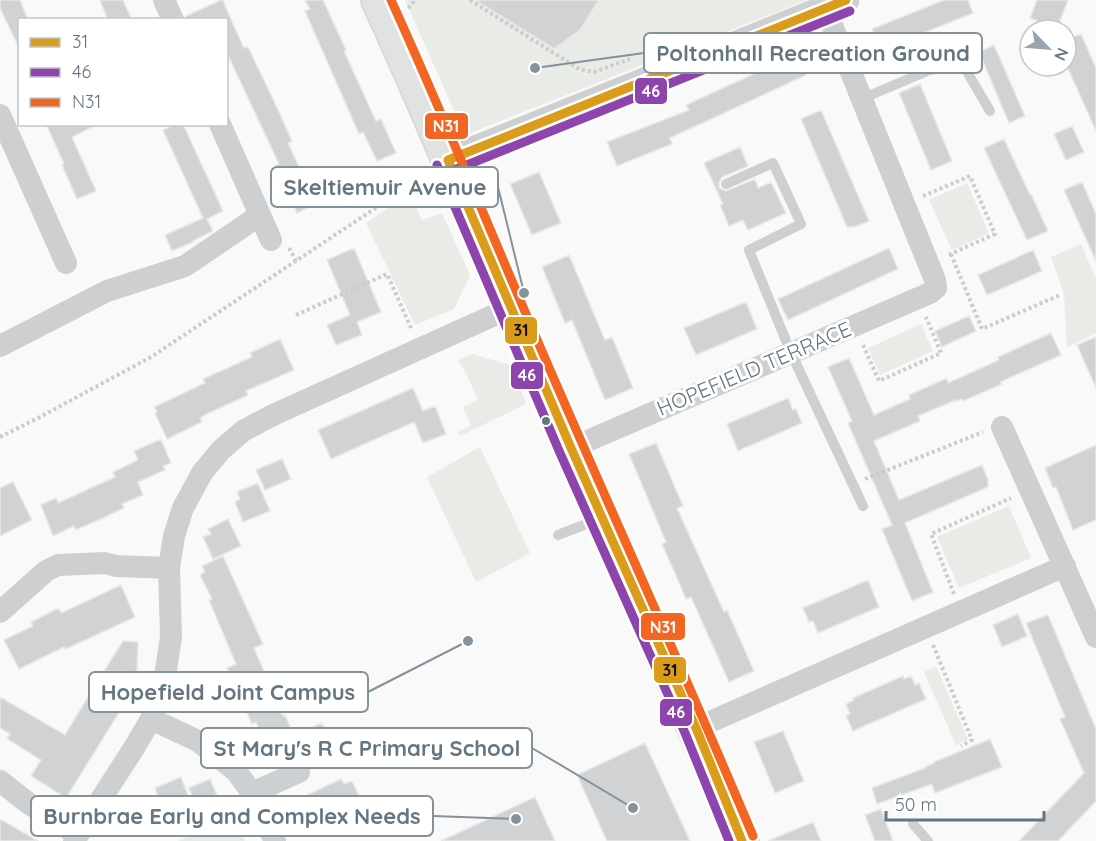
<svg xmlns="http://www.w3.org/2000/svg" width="1096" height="841" font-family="Quicksand,sans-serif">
<rect width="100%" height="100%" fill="#f9f9f9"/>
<path fill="#e8ebe6" d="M405 0H807L465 135Z
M967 183 989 233 952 250 929 200Z
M410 193 422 220 442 213 470 275 454 309 415 325 366 223Z
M1081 244 1096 278V333L1067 347 1064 294 1051 257Z
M921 324 933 351 880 375 868 348Z
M472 354 513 366 526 404 460 436 458 432 471 425 463 407 478 400 466 373 458 360Z
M480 447 530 553 476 582 427 477Z
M1009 506 1031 558 959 588 937 537Z
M936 666 968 739 956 745 924 672Z
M234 818 245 841H178Z"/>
<path fill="#d0d2d3" stroke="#e8e8e8" stroke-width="1.5" d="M0 0H20L28 20H20V50L0 8Z
M100 0H123L132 20H108Z
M221 0H223L226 8 244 48 248 47 273 99 292 141 288 143 316 204 297 213 275 166 279 164 226 51V20H186V16Z
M305 0H323L346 50 344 51 376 121 381 119 396 153 377 161 363 132 359 134 305 11 310 9Z
M475 0H599L580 30 554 49Z
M944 0H968L973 13 881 50 872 29Z
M1037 0H1068L1057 29 1030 18Z
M1081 34 1096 68V131L1066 64V40Z
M994 45 1025 116 1009 123 979 52Z
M797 54 806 75 670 138 672 144 617 166 607 142 689 110 686 105Z
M920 84 952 161 931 170 899 93Z
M821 110 869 221 854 227H847L801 119Z
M46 124H98L72 137 96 191 77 199 62 165 64 164Z
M175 124H183L223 211 207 219 213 231 193 241V242L172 251 165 235 203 218 163 130Z
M1072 126 1084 152 1066 160 1054 134Z
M1004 139 1030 195 1031 194 1048 231 1027 240 984 148Z
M740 147 748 166 722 177 719 183V188L726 191 755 179 758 188 771 182 786 213 748 230 743 220 729 226 720 205 723 204 704 163Z
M539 172 561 223 532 235 510 184Z
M1082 182 1096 214V261L1064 190Z
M354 248 381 312 357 322 362 335 336 345 327 325 350 315 327 260Z
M889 248 898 269 788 320 778 299Z
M1033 250 1042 271 987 295 978 275Z
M569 255 605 340 612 337 633 388 605 400 572 320 565 323 542 267Z
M746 302 757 329 696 355 684 328Z
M969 316 976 331 942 347 935 331Z
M1051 333 1061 355 1000 382 1002 384 963 401 962 399 957 401 956 400 918 416 920 421 874 441 899 500 982 465 988 480V487L905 523 933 592 912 601 882 529 892 525 848 423 852 421 828 367 849 358 874 415 910 399 909 395 947 378 948 383 999 360 998 357Z
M1096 337V388L1077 345Z
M280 339 294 370 246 391 248 395 207 414 200 418 202 422 167 439 155 413 157 412 154 407 205 383 203 379 252 357 250 353Z
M413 388 423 411 435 406 446 434 423 443 414 422 331 459 318 430Z
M788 398 793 410 796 409 802 423 738 451 727 424Z
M161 439 171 463 163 466 165 470 138 482 143 495 122 504 124 508 101 519 76 530 74 526 53 536 41 505 56 498 58 503 115 477 113 472 138 460 134 451Z
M656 443 683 506 677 508 724 612 727 610 754 671 729 682 691 597 686 599 674 571 662 544 666 542 629 454Z
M1096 445V520L1073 530 1056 487 1053 488 1045 468Z
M282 459 291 479 265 490 256 470Z
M13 482 32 520 0 536V488Z
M258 483 270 511 243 522 235 502 240 499 237 492Z
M228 519 241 546 213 559 203 537 211 534 208 529Z
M223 556 263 644 254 648 283 716 285 715 297 743 275 752 272 745 267 747 256 722 252 724 227 668 236 664 209 600 212 599 200 575 205 572 202 566Z
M868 580 879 607 818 633 813 621 809 622 803 608Z
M121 585 135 617 66 649 64 647 19 669 4 640 33 626 31 622 59 608 61 613Z
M1018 614 1027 636 1002 647 993 625Z
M1048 615 1096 729V801L1058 841H1019L1084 773 1060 719 1065 717 1026 623Z
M123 641 138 642 137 672 104 671Z
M903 676 904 679 911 676 915 685 919 683 926 699 853 731 846 716 850 714 846 704 854 700 853 698Z
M100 677 130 695 66 798 31 776 41 760 7 739 10 734 0 728V697L65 735Z
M322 723 330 743 305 754 296 734Z
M783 731 804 781 775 793 754 742Z
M990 739 1002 767 935 793 932 784 877 804 872 788 925 768V767L934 763V762Z
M645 743 690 841H607L577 775Z
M181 777 189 798 163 809 155 788Z
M210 779 222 807 200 816 189 788Z
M341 779 344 784 352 781 362 802 309 826 299 805 307 801 305 796Z
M535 797 555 841H441Z
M881 809 893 841H875L865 815Z
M0 819 38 841H0Z
M813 822 821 841H768Z"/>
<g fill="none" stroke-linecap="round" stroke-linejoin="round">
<g stroke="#d5d6d7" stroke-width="36">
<path id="primary" d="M378 0C436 125 487 254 542 381 608 534 678 686 742 841"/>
</g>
<path stroke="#cbcccd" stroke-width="4" stroke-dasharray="3 3" stroke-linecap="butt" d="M470 0 579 69 594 72 630 59
M408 8 412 5 414 0
M923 196 970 176 995 234 946 256
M289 248 296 261
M951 254 982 329 1060 295
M296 315 387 274 412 330
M863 345 879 381 941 353 926 317
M0 437 40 417 151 357 427 174
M865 479 983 432
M954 594 931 534 1011 498
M933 645 972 740 961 746"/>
<path stroke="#cecfd0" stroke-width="10" d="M861 99 930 70 963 65 990 111
M726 184 773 163 801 224 749 250 791 353 863 506
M558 535 599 519
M913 824 928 841"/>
<path stroke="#cecfd0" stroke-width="22" d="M164 0 173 20
M0 115 66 263
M220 124 271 240
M0 346 107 291 185 266 260 215
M1002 427 1096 637
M571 448 930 293 936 288 935 280 825 8
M0 612 46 571 58 565 105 563 116 566 169 568
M151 719 198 741 236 771 252 793 275 841
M696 728 1065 566
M0 781 28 803 78 835
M252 793 299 772
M74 841 134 748 151 719 163 690 171 637 169 568 174 536 183 508 202 473 221 450 243 431 273 415 510 308"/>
<path stroke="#cecfd0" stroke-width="27" d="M448 160 846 0"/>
<use href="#primary" stroke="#e1e2e2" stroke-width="33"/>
<g stroke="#fff" stroke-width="14">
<path id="bus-1" d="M448 160 571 448 696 728 742 841
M448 160 846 0"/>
</g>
<g stroke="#fff" stroke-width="14">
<path id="bus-2" d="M437 165 560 453 685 733 729 841
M452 171 850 11"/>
</g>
<g stroke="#fff" stroke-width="14">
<path id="bus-3" d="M391 0C448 125 499 253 554 379 620 531 689 683 753 836"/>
</g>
<use href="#bus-1" stroke="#da9c1a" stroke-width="9"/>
<use href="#bus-2" stroke="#8e44ad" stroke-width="9"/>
<use href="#bus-3" stroke="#f26522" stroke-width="9"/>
</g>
<circle fill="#657683" stroke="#fff" stroke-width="2" cx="546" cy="421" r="5"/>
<g text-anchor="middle" stroke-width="6" stroke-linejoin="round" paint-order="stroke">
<g font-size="21" fill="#657683" stroke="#fff">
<text transform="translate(754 369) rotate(-23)" y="7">HOPEFIELD TERRACE</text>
</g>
</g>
<path fill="none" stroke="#84929c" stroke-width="2" d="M535 68L644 53M524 293L498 187M468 641L368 692M633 808L532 748M516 819L433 816"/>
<g fill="#84929c" stroke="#fff" stroke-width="2">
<circle cx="535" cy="68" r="6"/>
<circle cx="524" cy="293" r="6"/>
<circle cx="468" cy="641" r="6"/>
<circle cx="633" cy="808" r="6"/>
<circle cx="516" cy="819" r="6"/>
</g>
<g fill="#fff" stroke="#84929c" stroke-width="2">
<rect x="644" y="33" width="338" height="40" rx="6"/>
<rect x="271" y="167" width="227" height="40" rx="6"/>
<rect x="89" y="672" width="279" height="40" rx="6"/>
<rect x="201" y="728" width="331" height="40" rx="6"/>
<rect x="31" y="796" width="402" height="40" rx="6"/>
</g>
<g font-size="22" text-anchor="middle" font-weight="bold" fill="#657683">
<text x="813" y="61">Poltonhall Recreation Ground</text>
<text x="385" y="195">Skeltiemuir Avenue</text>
<text x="228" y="700">Hopefield Joint Campus</text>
<text x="367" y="756">St Mary's R C Primary School</text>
<text x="232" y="824">Burnbrae Early and Complex Needs</text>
</g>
<g stroke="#fff" stroke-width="2">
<rect x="634" y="77" width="34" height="28" rx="6" fill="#8e44ad"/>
<rect x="424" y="112" width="45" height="28" rx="6" fill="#f26522"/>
<rect x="504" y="316" width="34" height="29" rx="6" fill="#da9c1a"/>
<rect x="510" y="361" width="34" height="29" rx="6" fill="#8e44ad"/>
<rect x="640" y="612" width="46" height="29" rx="6" fill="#f26522"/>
<rect x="653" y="656" width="34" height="28" rx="6" fill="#da9c1a"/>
<rect x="659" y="698" width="34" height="29" rx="6" fill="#8e44ad"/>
</g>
<g font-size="16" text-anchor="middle" font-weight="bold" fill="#fff">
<text x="651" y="97">46</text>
<text x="446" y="132">N31</text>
<text x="527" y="381">46</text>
<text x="663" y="633">N31</text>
<text x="676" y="718">46</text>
</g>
<g font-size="16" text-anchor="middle" font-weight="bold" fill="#111">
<text x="521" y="336">31</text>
<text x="670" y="676">31</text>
</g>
<rect x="18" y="18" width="210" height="108" fill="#ffffff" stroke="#c1c8cd" stroke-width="1.5"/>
<rect x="30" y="38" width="30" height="9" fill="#da9c1a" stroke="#c1c8cd" stroke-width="1.5"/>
<text x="72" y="48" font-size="18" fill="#657683">31</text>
<rect x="30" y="68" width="30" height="9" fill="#8e44ad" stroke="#c1c8cd" stroke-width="1.5"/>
<text x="72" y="78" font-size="18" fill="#657683">46</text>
<rect x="30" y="98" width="30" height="9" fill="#f26522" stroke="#c1c8cd" stroke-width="1.5"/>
<text x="72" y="108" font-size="18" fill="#657683">N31</text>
<g transform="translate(1048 48) rotate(115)"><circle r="28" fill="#ffffff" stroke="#c1c8cd" stroke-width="1.5"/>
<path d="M0-4.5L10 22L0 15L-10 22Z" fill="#99a4ac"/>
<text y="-9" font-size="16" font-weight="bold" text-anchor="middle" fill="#657683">N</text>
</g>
<path d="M886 811v9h158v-9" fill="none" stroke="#657683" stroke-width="3"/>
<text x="895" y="811" font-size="18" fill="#657683" stroke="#ffffff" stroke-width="4.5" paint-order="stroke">50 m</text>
</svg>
